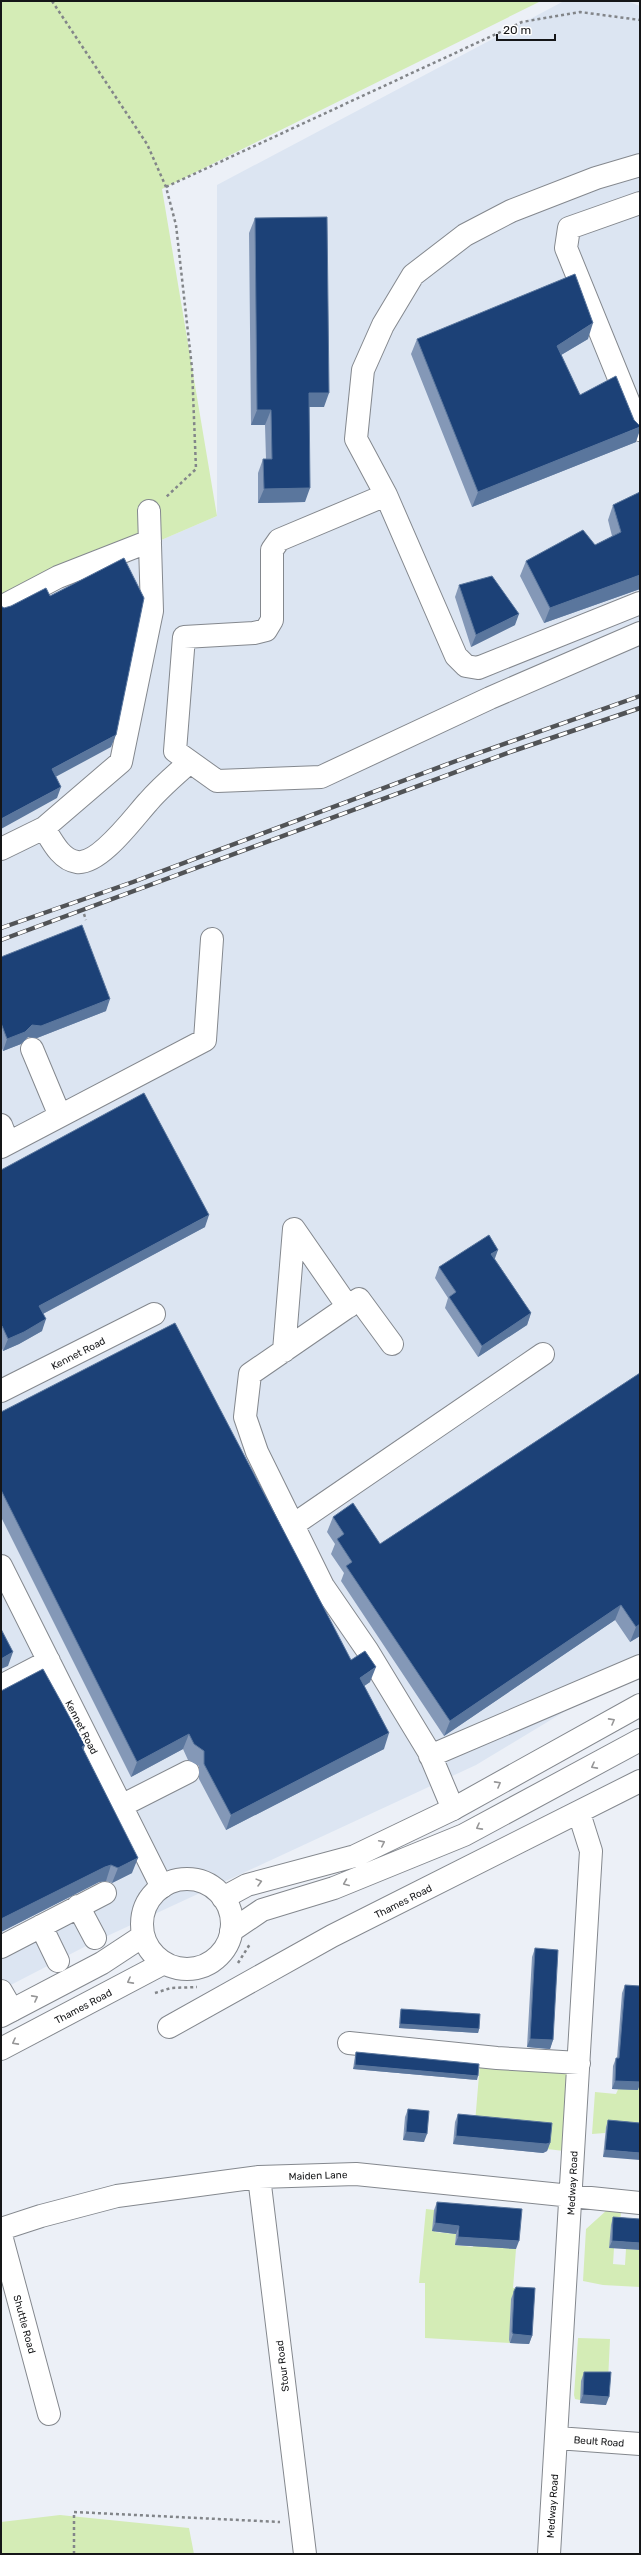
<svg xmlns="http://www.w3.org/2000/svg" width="641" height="2555" font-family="Rubik,sans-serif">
<rect width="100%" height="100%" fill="#ecf0f7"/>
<path fill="#dce5f2" d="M564 1H627L640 6V1666L476 1765 90 1944 1 1990V609L217 516V185Z"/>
<path fill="#d4ecb6" d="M1 1H541L162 189 217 516 1 609Z
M640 2039V2131L616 2128V2121L608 2120 605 2133 592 2134 595 2092 616 2094Z
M480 2063 568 2072 564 2151 547 2149 475 2123Z
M426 2209 434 2210 435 2232 456 2234 455 2245 473 2247 474 2236 516 2249 513 2288 533 2290 511 2299 510 2343 425 2338V2283H419Z
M607 2210 621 2212 620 2225 609 2248H614L613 2264 625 2265 626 2249 640 2250V2287L603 2285 583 2281 586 2229Z
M578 2338 610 2339 608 2381 580 2400 575 2399 574 2395Z
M60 2515 189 2528 194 2554H1V2522Z"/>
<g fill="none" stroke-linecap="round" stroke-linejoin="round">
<g stroke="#84888e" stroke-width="24">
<path id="minor" d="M640 165 596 178 511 211 465 235 413 275 383 325 363 370 356 439 386 495 456 656 466 666 478 668 640 603
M640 203 569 228 566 248 640 430
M386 495 279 540 272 550V620L266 630 254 633 184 637 175 751 217 781 321 777 490 698 640 633
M1 607 58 577 150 541
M44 828C52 841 61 860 77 862 100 865 135 816 148 802 161 787 175 775 190 762
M1 849 44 828 121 762 152 611 149 511
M32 1049 60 1116
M1 1125 8 1143
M1 1147 205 1040 212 939
M392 1344 359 1299 250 1374 245 1417 257 1452 323 1586 367 1650 429 1752 453 1809
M284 1351 294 1229 348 1307
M1 1391 154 1314
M293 1525 543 1354
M1 1566 162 1887
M1 1686 49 1661
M430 1756 640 1666
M121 1806 188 1772
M78 1906 95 1938
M41 1926 58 1961
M1 1947 105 1893
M1 1991 12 2010
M169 2027 332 1936 640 1781
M349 2043 497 2058 579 2063
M259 2177 305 2554
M1 2229 41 2216 117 2196 259 2177 356 2174 640 2203
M1 2235 49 2414
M557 2438 640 2444
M549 2554 591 1851 579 1813"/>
</g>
<g stroke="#84888e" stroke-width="24">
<path id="major" d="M142 1924a45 45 0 1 1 90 0a45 45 0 1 1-90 0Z
M223 1898 247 1885 355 1856 453 1809 640 1705
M231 1931 262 1910 334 1888 464 1835 640 1740
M1 2016 102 1963 143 1936
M1 2049 164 1963"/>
</g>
<path stroke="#828589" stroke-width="2.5" stroke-dasharray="3 3" stroke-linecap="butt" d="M52 1 147 144 166 187 176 225 192 368 196 469 165 498
M166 187 522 22 580 12 640 20
M84 914 86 920
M238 1963 250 1944
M155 1993 171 1988 197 1987
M74 2554V2512L280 2522"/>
<use href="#minor" stroke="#fff" stroke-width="22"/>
<use href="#major" stroke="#fff" stroke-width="22"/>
<g stroke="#515356" stroke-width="4.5">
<path id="rail" d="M1 928 133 882 456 761 640 696
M1 940 510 752 640 708"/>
</g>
<use href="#rail" stroke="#fff" stroke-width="3" stroke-dasharray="9" stroke-linecap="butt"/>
</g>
<path fill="#8498b7" d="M255 218 324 407H309L305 502 258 503V473L263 459H266L265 425H251L249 233Z
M417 339H588L561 355 580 395 636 442 472 507 411 354Z
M640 492V589L544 623 520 576 526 561 595 545 612 536 608 520 613 505Z
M459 585 515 625 471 647 455 597Z
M1 957 106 1011 37 1038 28 1037 21 1044 3 1051 1 1046Z
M1 1170 205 1227 43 1314 42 1331 19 1344 3 1351 1 1346Z
M495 1259 531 1313 527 1325 478 1357 445 1308 448 1298 435 1278 439 1267Z
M640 1373V1636L630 1642 615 1620 444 1736 341 1581 344 1573 331 1554 335 1544 327 1532 333 1517 380 1544Z
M1 1412 351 1660 370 1682 364 1686 384 1749 226 1830 199 1779V1766L188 1760 183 1749 131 1777 1 1517Z
M1 1691 85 1745 83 1750 132 1873 112 1883 106 1881 99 1882 1 1932Z
M535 1948 553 2040 550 2049 527 2047 532 1957Z
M625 1985 638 2090 612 2089 613 2066 616 2058H617L622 1993Z
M401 2009 479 2029 478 2033 399 2028 400 2013Z
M356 2052 477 2080 353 2069 355 2056Z
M408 2109 424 2142 403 2140 405 2117Z
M458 2114 550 2143 547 2151 543 2153 453 2144 455 2122Z
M608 2120 640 2123 603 2157 606 2127Z
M437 2202 516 2249 455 2245 456 2234 432 2231 434 2210Z
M613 2217 640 2219 609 2248 611 2225Z
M514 2291 532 2336 529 2344 510 2343 509 2340 511 2299Z
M584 2372 606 2405 580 2403 581 2381Z"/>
<path fill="#5a769d" d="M593 323 588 339 551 361 557 346Z
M309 393H329L324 407H303Z
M257 410H271L265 425H251Z
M640 427V430L636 442 472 507 478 492Z
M310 488 305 502 258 503 264 489Z
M640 575V589L544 623 550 608Z
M519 614 515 625 471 647 476 635Z
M116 735 111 747 48 781 52 769Z
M61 787 57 798 1 829V819Z
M110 999 106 1011 37 1038 28 1037 21 1044 3 1051 7 1039 32 1025Z
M209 1215 205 1227 35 1318 39 1306Z
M498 1250 494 1261 491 1254Z
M531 1313 527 1325 478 1357 482 1346Z
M46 1319 42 1331 19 1344 3 1351 8 1339Z
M621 1605 615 1620 444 1736 450 1721Z
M640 1624V1636L630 1642 636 1627Z
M13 1652 8 1666 1 1669V1659Z
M376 1667 370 1682 354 1693 360 1678Z
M389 1733 384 1749 226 1830 231 1815Z
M189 1734 183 1749 131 1777 137 1762Z
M85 1745 80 1760 82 1747Z
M138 1858 132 1873 112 1883 118 1868Z
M111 1865 106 1881 99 1882 1 1932V1919L105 1867Z
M400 2024 479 2029 478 2033 399 2028Z
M530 2039 553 2040 550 2049 527 2047Z
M355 2065 478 2076 477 2080 353 2069Z
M615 2081 640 2082V2084L638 2090 612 2089Z
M406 2132 427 2134 424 2142 403 2140Z
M456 2136 550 2143 547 2151 543 2153 453 2144Z
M605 2150 640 2153V2160L603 2157Z
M435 2223 459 2226 456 2234 432 2231Z
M458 2237 519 2241 516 2249 455 2245Z
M612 2241 640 2243V2250L609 2248Z
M513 2334 532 2336 529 2344 510 2343Z
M583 2395 609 2397 606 2405 580 2403Z"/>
<path fill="#1c4177" stroke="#5a769d" d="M327 217 329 393H309L310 488 264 489 263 459H272L271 410H257L255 218Z
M575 274 593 323 557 346 580 395 616 376 634 420 640 426V427L478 492 417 339Z
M640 492V575L550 608 526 561 583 530 595 545 621 532 613 505Z
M124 558 144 598 116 735 52 769 61 787 1 819V606L4 608 11 606 46 588 50 596Z
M492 576 519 614 476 635 459 585Z
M82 925 110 999 41 1026 32 1025 25 1032 7 1039 1 1023V957Z
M144 1093 209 1215 39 1306 46 1319 24 1332 8 1339 2 1326 1 1327V1170Z
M489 1235 498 1250 491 1254 531 1313 482 1346 449 1297 456 1292 439 1267Z
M175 1323 351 1660 365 1651 376 1667 360 1678 389 1733 231 1815 204 1764V1751L194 1744 189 1734 137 1762 1 1490V1412Z
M640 1373V1624L636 1627 621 1605 450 1721 346 1566 352 1562 337 1539 344 1534 333 1517 353 1503 380 1544Z
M1 1629 13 1652 1 1659Z
M43 1669 85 1745 82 1747 138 1858 118 1868 111 1865 105 1867 1 1919V1691Z
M535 1948 558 1950 553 2040 530 2039Z
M625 1985 640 1986V2082L615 2081 616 2058H619Z
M401 2009 480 2014 479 2029 400 2024Z
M356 2052 479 2064 478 2076 355 2065Z
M408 2109 429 2111 427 2134 406 2132Z
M458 2114 552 2123 550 2143 546 2144 456 2136Z
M608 2120 640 2123V2153L605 2150Z
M437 2202 522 2209 519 2241 458 2237 459 2226 435 2223Z
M613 2217 640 2219V2243L612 2241Z
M516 2287 535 2288 532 2336 513 2334 512 2332 514 2291Z
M584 2372H611L609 2397 583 2395Z"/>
<defs><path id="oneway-chevron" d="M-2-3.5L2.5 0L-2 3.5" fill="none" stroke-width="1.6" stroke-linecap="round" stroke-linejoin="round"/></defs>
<g stroke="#969697">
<use href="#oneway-chevron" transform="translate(612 1721) rotate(-29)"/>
<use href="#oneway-chevron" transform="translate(594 1766) rotate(152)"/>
<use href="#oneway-chevron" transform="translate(498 1784) rotate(-29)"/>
<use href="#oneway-chevron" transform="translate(479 1827) rotate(152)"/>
<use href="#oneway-chevron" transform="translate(382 1843) rotate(-26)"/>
<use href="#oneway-chevron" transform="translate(259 1882) rotate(-15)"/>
<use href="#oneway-chevron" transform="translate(346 1883) rotate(158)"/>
<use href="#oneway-chevron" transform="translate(130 1981) rotate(152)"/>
<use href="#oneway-chevron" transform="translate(35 1998) rotate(-28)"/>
<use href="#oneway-chevron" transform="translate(15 2042) rotate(152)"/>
</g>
<g text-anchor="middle" stroke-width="4" stroke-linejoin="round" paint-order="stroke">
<g font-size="10" fill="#151618" stroke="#fff">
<text transform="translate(78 1353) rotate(-27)" y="4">Kennet Road</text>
<text transform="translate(82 1727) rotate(63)" y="4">Kennet Road</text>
<text transform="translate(403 1901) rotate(-27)" y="4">Thames Road</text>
<text transform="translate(83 2006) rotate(-28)" y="4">Thames Road</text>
<text transform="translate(318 2175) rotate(-2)" y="4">Maiden Lane</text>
<text transform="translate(572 2183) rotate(-87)" y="4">Medway Road</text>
<text transform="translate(25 2324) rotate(75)" y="4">Shuttle Road</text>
<text transform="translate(282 2366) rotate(-97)" y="4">Stour Road</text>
<text transform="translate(599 2441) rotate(4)" y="4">Beult Road</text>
<text transform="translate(552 2506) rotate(-86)" y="4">Medway Road</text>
</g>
</g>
<rect width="641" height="2555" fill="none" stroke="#151618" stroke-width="4"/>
<path d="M497 34v6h58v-6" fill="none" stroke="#151618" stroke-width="2"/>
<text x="503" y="34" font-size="12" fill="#151618" stroke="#ffffff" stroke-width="3" paint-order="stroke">20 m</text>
</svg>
